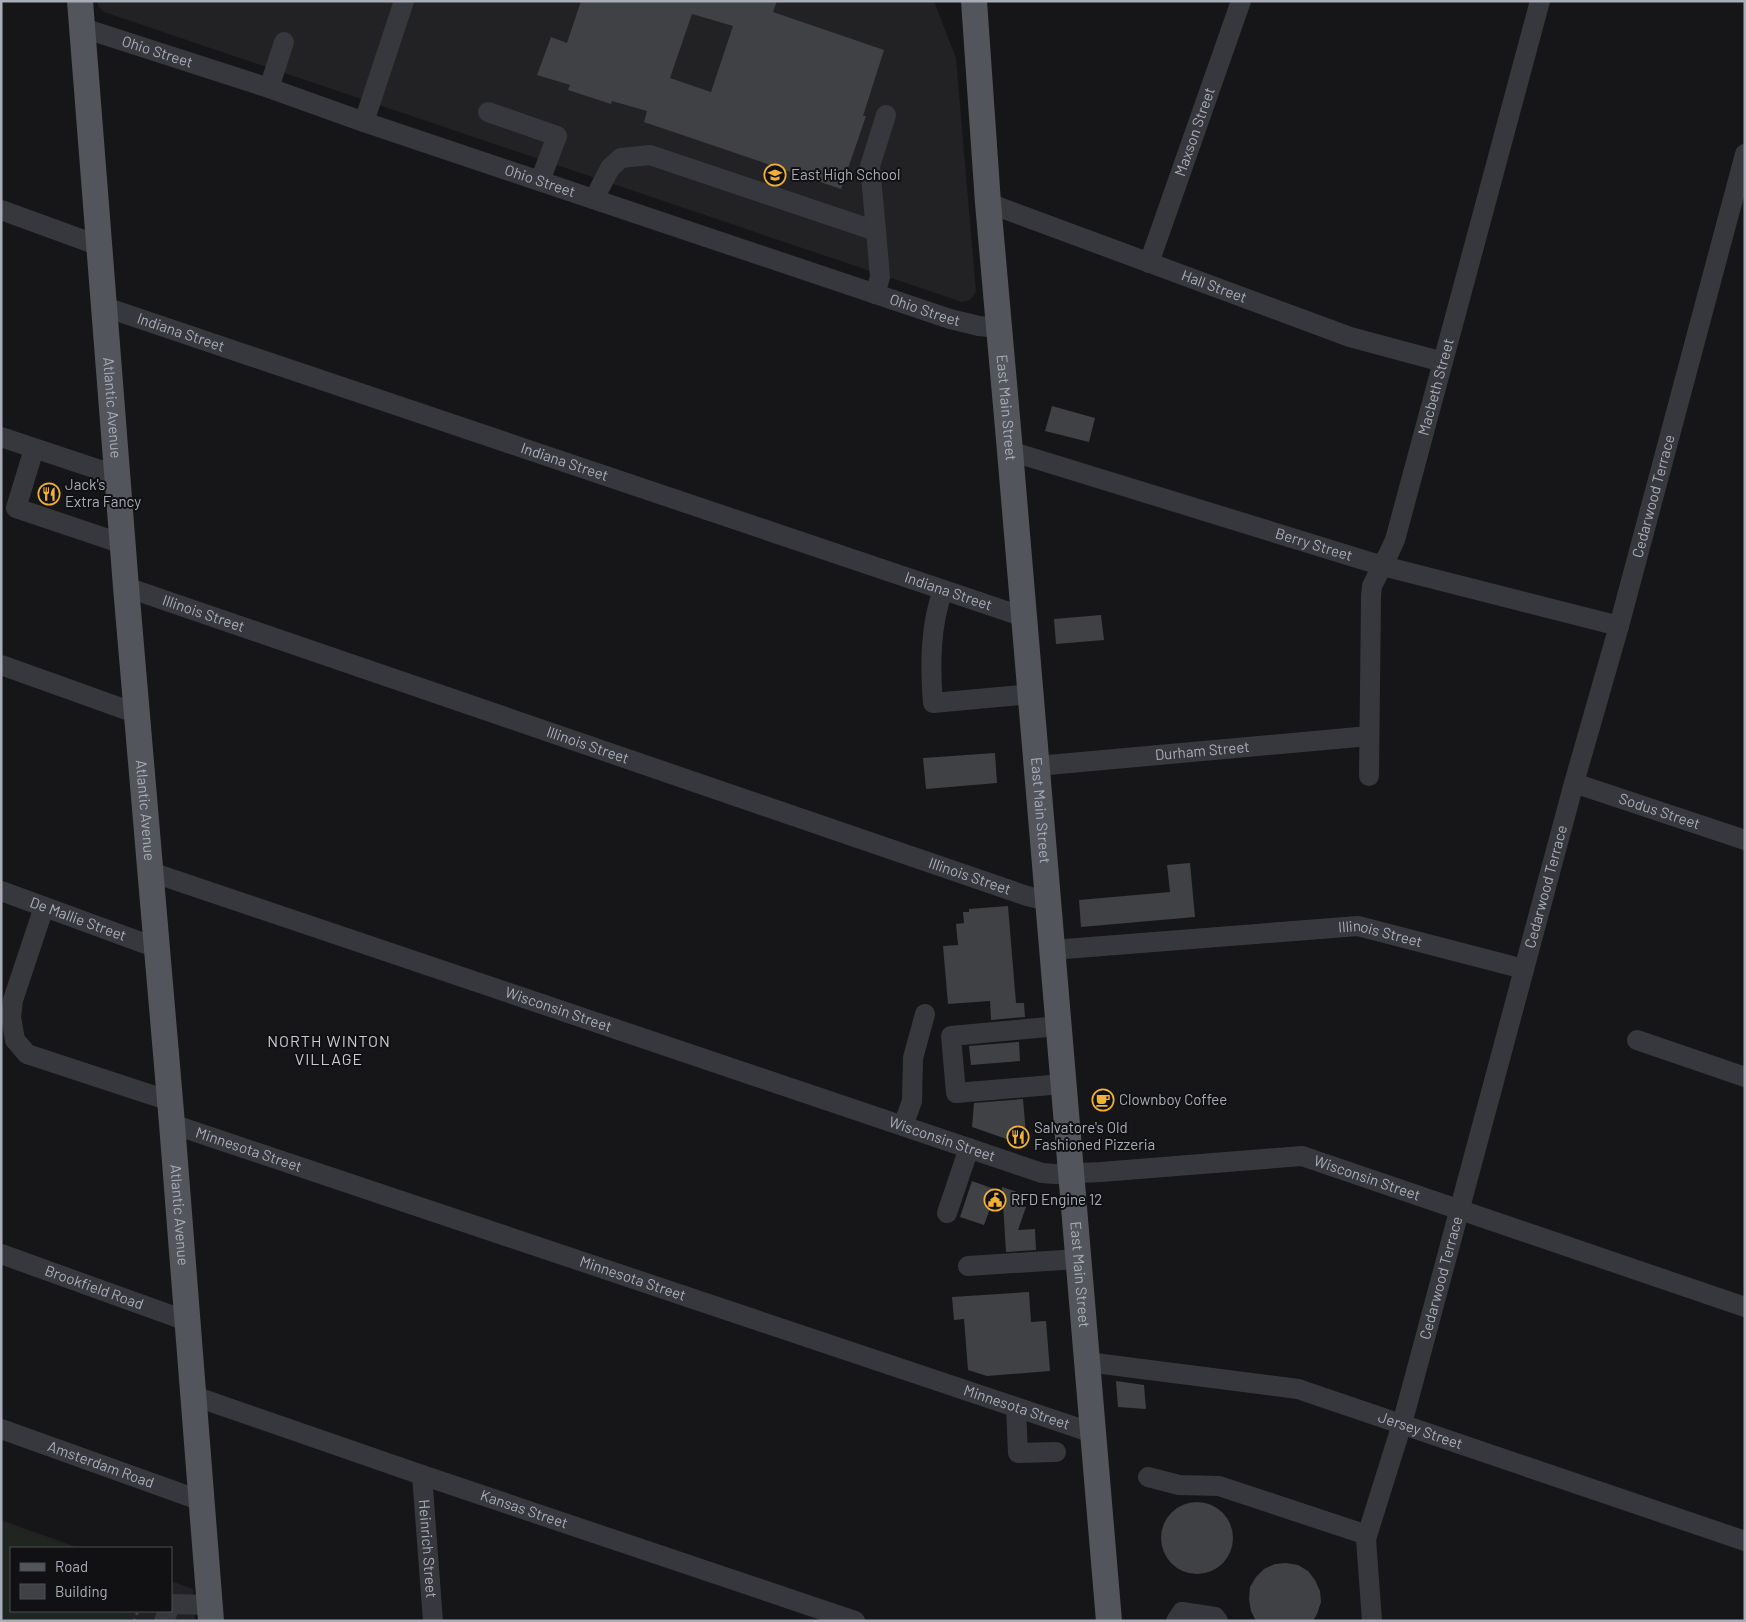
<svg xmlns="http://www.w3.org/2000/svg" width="1746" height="1622" font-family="Barlow,sans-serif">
<rect width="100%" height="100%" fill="#161618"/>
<path fill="#222225" d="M98 1H934L956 58 976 292 970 300 962 302 104 12 98 6Z
M1 1520 79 1548H11V1611H171V1581L193 1589 195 1621H1Z"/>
<path fill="#1e261f" d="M1 1523 71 1548H11V1611H134L132 1615 127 1614 124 1621H1Z"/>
<path fill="#404145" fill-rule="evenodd" d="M581 1H777L773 12 884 50 863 116H866L841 189 644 122 647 111 612 101 611 104 568 90 570 85 537 75 551 37 567 43ZM692 14 733 26 711 92 670 78Z
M1052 406 1095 418 1089 442 1045 431Z
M1101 615 1104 640 1056 644 1054 619Z
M995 753 997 783 926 789 923 758Z
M1190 863 1195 917 1081 927 1079 900 1170 892 1167 865Z
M1008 906 1016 1003H1024L1025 1017 991 1020 990 1001 948 1004 943 946 958 945 956 924 964 923 963 912H969V909Z
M1019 1042 1020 1061 971 1065 969 1046Z
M1023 1099 1027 1146 972 1127 974 1103Z
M972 1181 997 1190 984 1225 960 1217Z
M1002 1187 1026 1195 1022 1206 1026 1207 1018 1230 1035 1229 1036 1250 1006 1252Z
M1029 1292 1031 1322 1046 1321 1050 1371 987 1376 968 1370 964 1319 954 1320 952 1297Z
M1116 1381 1144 1385 1146 1409 1118 1407Z
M1161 1538a36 36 0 1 1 72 0a36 36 0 1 1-72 0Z
M1286 1563 1298 1565 1308 1571 1315 1580 1320 1591 1321 1602 1317 1614 1313 1621H1256L1251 1611 1249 1599 1250 1587 1256 1577 1264 1569 1275 1564Z"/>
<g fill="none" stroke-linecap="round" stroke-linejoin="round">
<path stroke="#3d3f44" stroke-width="3" stroke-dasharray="2.5 4" stroke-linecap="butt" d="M134 1621 138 1611"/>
<g stroke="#37383d" stroke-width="20">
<path id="s1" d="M83 28 269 88 364 122 950 319 979 326 1000 328"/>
<path d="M269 88 284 42"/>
<path d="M488 112 557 136 540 181"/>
<path d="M364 122 404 1"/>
<path d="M594 199 610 168 621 158 650 155 876 231 880 277 875 294"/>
<path id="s2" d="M988 203 1350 337 1443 362"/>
<path d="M1 210 100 246"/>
<path d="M876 231 870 166 886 115"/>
<path id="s3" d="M1149 263 1241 1"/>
<path id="s4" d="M105 307 1024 617"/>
<path d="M1 437 118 476"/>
<path d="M34 449 16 508 123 544"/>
<path id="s5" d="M1010 451 1383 566 1619 626"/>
<path id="s6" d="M126 587 1027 896 1048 901"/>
<path d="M943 590C930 626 930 665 933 703L1031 694"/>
<path d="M1 665 138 714"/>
<path id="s7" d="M1037 766 1369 736"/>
<path id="s8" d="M1369 776 1371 597 1372 586 1377 576 1388 555 1395 540 1540 1"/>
<path id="s9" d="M1574 783 1745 840"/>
<path id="s10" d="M151 872 1042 1173 1055 1174 1101 1172 1302 1156 1745 1307"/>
<path id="s11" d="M1 891 157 948"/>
<path d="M44 907 13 1000 11 1017 15 1040 27 1054 170 1101"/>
<path id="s12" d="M1052 950 1358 926 1524 969"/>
<path d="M1058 1026 951 1036 956 1093 1063 1084"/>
<path d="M1637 1040 1745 1077"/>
<path id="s13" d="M172 1124 1093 1433"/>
<path d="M903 1126 912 1101 913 1058 925 1014"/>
<path d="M947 1213 969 1148"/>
<path id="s14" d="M1 1254 187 1321"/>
<path d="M968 1266 1079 1259"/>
<path id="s15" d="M1087 1362 1298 1389 1745 1541"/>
<path id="s16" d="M194 1396 422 1475 855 1621"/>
<path d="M1016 1408 1018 1453 1056 1452"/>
<path id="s17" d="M1 1429 202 1501"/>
<path id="s18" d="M422 1475 433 1621"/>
<path d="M1148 1477 1179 1485 1219 1486 1367 1535"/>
<path d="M171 1604 210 1605"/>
<path d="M164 1621 168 1611"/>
<path d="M1176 1621 1182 1612 1215 1617 1218 1621"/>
<path id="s19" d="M1372 1621 1366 1539 1402 1424 1574 783 1619 626 1745 154"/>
</g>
<g stroke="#53555c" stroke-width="26">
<path id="s20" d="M80 1 126 587 172 1124 211 1621"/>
<path id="s21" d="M974 1 988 203 1010 451 1109 1621"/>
</g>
</g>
<defs>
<g id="school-ring" transform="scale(1.125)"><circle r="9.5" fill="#111113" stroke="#f2b134" stroke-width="1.5"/><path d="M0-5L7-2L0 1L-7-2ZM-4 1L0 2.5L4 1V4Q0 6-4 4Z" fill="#f2b134"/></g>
<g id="restaurant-ring" transform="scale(1.125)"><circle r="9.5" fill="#111113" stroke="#f2b134" stroke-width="1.5"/><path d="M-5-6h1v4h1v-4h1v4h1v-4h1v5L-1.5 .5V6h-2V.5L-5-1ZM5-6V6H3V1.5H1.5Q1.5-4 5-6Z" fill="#f2b134"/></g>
<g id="cafe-ring" transform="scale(1.125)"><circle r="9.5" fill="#111113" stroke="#f2b134" stroke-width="1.5"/><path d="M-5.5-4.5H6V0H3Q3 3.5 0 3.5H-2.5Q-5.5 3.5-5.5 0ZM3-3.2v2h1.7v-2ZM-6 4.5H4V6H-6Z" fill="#f2b134"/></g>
<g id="civic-ring" transform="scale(1.125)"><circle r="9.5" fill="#111113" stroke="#f2b134" stroke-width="1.5"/><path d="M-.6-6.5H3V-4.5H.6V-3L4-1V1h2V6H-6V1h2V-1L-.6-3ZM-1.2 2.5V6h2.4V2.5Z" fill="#f2b134"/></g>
</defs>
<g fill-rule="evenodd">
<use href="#school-ring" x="775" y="175"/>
<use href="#restaurant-ring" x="49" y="494"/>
<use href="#cafe-ring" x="1103" y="1100"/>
<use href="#restaurant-ring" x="1018" y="1137"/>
<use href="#civic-ring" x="995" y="1200"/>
</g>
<g text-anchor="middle" stroke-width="4" stroke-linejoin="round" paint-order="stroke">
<g font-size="15" fill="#a8adb8" stroke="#111113">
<text dy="5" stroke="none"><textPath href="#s1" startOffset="78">Ohio Street</textPath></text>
<text dy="5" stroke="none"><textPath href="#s3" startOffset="139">Maxson Street</textPath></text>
<text dy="5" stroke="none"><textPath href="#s1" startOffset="482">Ohio Street</textPath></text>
<text dy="5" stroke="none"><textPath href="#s2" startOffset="241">Hall Street</textPath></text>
<text dy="5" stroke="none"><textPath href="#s1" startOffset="888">Ohio Street</textPath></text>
<text dy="5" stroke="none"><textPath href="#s4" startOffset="80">Indiana Street</textPath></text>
<text dy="5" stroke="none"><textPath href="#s8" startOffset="400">Macbeth Street</textPath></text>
<text dy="5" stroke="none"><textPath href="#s20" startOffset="408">Atlantic Avenue</textPath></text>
<text dy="5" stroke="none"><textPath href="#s21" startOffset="408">East Main Street</textPath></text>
<text dy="5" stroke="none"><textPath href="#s4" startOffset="485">Indiana Street</textPath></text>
<text dy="5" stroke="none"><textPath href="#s19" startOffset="1164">Cedarwood Terrace</textPath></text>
<text dy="5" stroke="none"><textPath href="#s5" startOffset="318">Berry Street</textPath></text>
<text dy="5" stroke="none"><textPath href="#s4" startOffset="890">Indiana Street</textPath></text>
<text dy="5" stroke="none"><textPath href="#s6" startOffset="82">Illinois Street</textPath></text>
<text dy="5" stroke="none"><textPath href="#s6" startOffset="488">Illinois Street</textPath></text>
<text dy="5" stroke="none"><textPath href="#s7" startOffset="166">Durham Street</textPath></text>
<text dy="5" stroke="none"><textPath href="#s20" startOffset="812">Atlantic Avenue</textPath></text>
<text dy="5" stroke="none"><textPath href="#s21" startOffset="812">East Main Street</textPath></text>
<text dy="5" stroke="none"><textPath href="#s9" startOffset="90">Sodus Street</textPath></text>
<text dy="5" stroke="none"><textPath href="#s6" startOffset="892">Illinois Street</textPath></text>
<text dy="5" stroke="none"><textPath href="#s19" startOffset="759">Cedarwood Terrace</textPath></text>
<text dy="5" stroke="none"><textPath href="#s11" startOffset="82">De Mallie Street</textPath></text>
<text dy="5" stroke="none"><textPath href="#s12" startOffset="330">Illinois Street</textPath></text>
<text dy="5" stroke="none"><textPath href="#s10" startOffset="430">Wisconsin Street</textPath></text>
<text dy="5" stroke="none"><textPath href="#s10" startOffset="835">Wisconsin Street</textPath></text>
<text dy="5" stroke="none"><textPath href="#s13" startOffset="81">Minnesota Street</textPath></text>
<text dy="5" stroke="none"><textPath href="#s10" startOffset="1270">Wisconsin Street</textPath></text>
<text dy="5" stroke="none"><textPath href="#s20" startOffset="1218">Atlantic Avenue</textPath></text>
<text dy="5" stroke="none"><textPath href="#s21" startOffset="1278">East Main Street</textPath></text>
<text dy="5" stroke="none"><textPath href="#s19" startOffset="354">Cedarwood Terrace</textPath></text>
<text dy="5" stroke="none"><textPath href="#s13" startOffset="486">Minnesota Street</textPath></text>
<text dy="5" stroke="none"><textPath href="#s14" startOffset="99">Brookfield Road</textPath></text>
<text dy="5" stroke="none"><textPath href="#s13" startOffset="891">Minnesota Street</textPath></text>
<text dy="5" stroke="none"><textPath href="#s15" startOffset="342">Jersey Street</textPath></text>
<text dy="5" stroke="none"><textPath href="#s17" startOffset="106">Amsterdam Road</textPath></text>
<text dy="5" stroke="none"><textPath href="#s16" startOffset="349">Kansas Street</textPath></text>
<text dy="5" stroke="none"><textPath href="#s18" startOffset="74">Heinrich Street</textPath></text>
</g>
<g font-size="15" fill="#a8adb8" stroke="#111113" text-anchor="start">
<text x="791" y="180">East High School</text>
<text x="65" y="490">Jack's<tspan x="65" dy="17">Extra Fancy</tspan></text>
<text x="1119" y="1105">Clownboy Coffee</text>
<text x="1034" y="1133">Salvatore's Old<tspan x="1034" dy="17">Fashioned Pizzeria</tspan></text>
<text x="1011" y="1205">RFD Engine 12</text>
</g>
<g font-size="16" letter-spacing="1" fill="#c9ccd4" stroke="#111113">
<text x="329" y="1047">NORTH WINTON<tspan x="329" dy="18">VILLAGE</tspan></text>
</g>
</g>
<rect width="1746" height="1622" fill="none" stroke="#a8adb8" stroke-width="5"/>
<rect x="10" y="1547" width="162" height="65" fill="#111113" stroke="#4d4f55"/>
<rect x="20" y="1563" width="25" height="8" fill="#53555c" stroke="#4d4f55"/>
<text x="55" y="1572" font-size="15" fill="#a8adb8">Road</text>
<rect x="20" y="1584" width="25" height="15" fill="#404145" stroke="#4d4f55"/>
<text x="55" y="1597" font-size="15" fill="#a8adb8">Building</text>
</svg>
